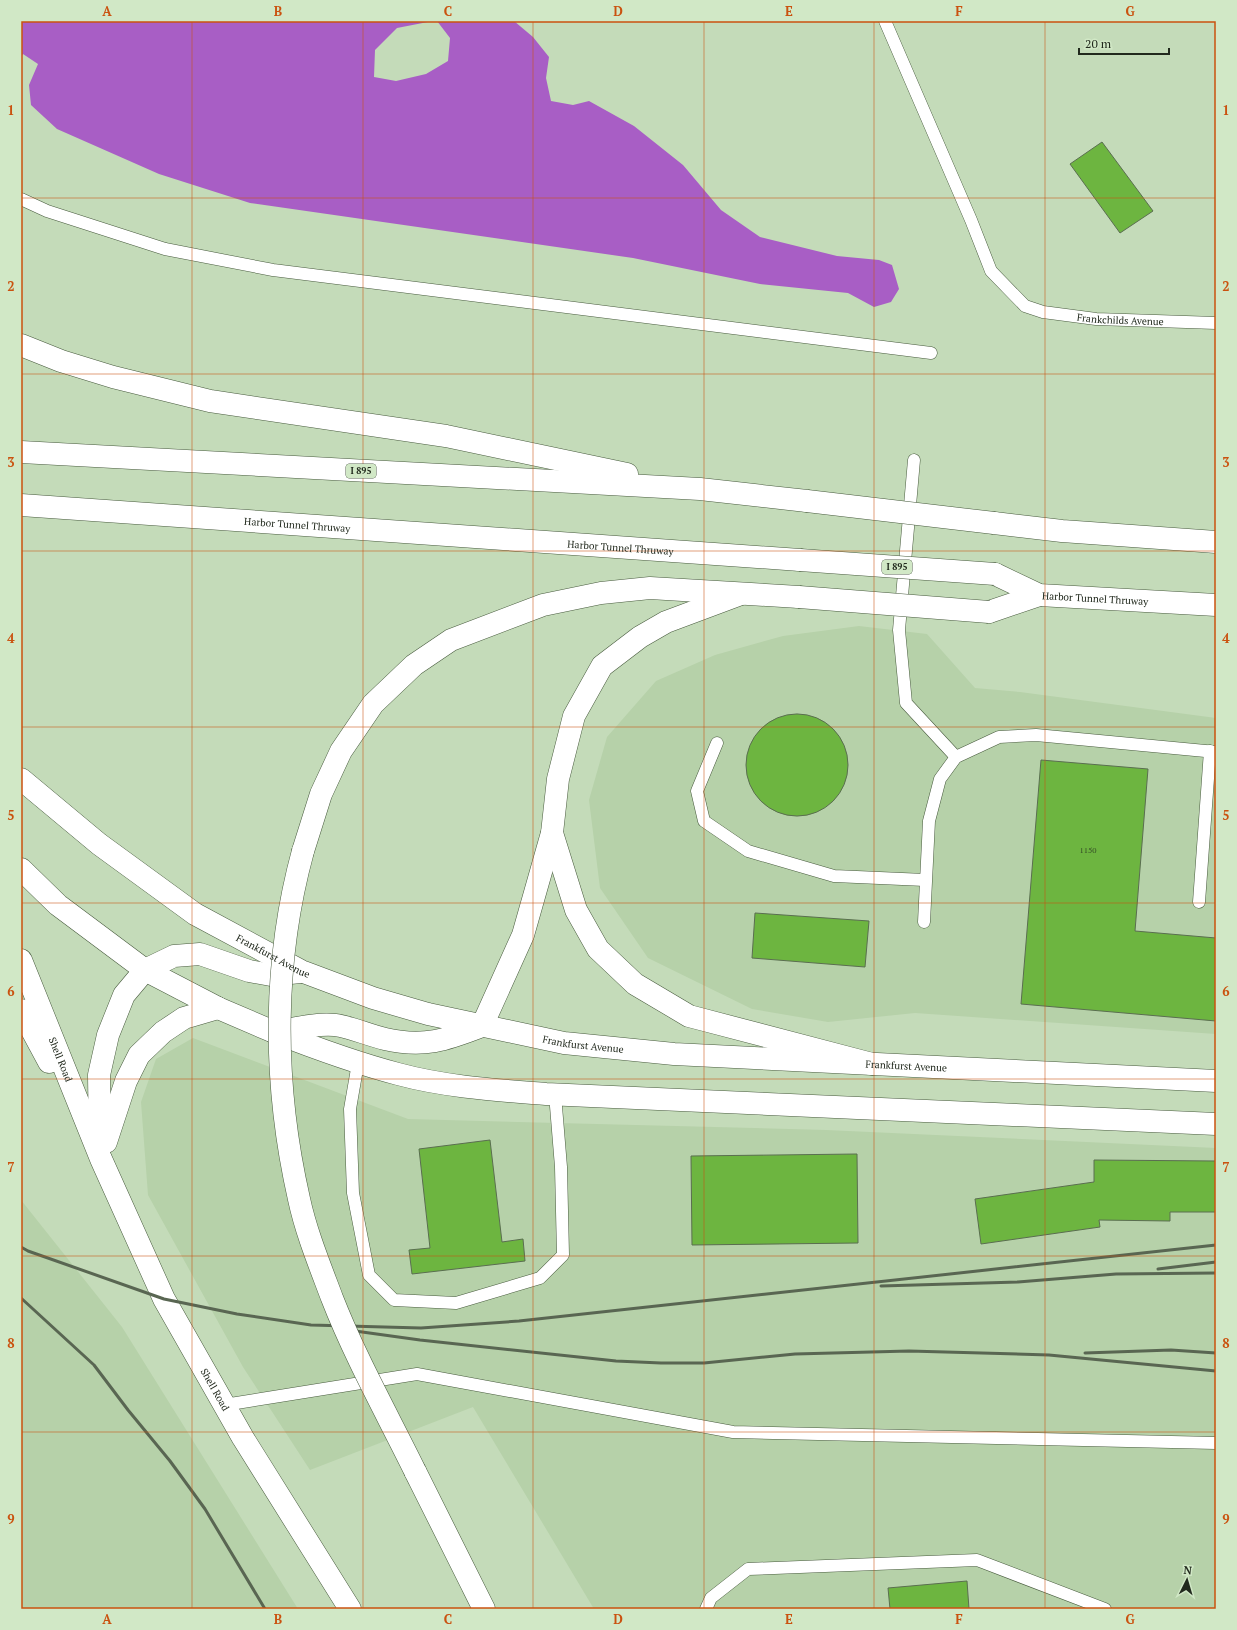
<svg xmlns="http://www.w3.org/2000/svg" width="1237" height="1630" font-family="'PT Serif',serif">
<rect width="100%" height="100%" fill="#c4dbb9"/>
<path fill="#b6d1a9" d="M859 626 927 634 975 688 1020 692 1216 718V1034L915 1013 828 1022 752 1009 648 958 600 888 589 800 607 737 656 681 715 655 783 636Z
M193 1038 408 1119 826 1130 1216 1148V1609H594L473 1407 310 1470 243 1367 148 1195 141 1102 156 1059Z
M21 1200 122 1327 298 1609H21Z"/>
<path fill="#a85ec5" d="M21 21H433L397 28 375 50 374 77 396 81 426 74 448 61 450 38 437 21H514L533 37 549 57 546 78 551 101 573 105 589 101 634 126 683 165 721 210 760 237 837 256 879 260 892 265 899 289 891 302 874 307 848 293 760 284 633 258 250 203 159 174 57 129 31 105 29 85 38 64 23 54 21 57Z"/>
<path fill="#6db540" stroke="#5a6e50" d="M1102 142 1153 211 1120 233 1070 164Z
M746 765a51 51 0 1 1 102 0a51 51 0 1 1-102 0Z
M1041 760 1148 769 1135 931 1216 938V1021L1021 1004Z
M755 913 869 921 865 967 752 958Z
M490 1140 502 1242 523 1239 525 1261 412 1274 409 1250 430 1248 419 1149Z
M857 1154 858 1243 692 1245 691 1156Z
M1094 1160 1216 1161V1212H1170V1221L1099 1220 1100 1227 981 1244 975 1199 1094 1182Z
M967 1581 969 1609H890L888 1588Z"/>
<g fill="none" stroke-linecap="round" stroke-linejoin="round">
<g stroke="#485b3e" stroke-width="13">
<g id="lane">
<path id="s1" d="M885 21 971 220 991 271 1025 306 1043 312 1096 319 1216 323"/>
<path d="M21 199 47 211 165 249 273 270 931 353"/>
<path d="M914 460 899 630 906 703 956 757"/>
<path d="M717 743 697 791 704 821 748 851 834 876 925 880"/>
<path d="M1199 902 1210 751"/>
<path d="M924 922 929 821 940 779 956 757 999 737 1036 735 1216 752"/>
<path d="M358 1063 350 1109 353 1193 369 1275 394 1300 456 1303 540 1278 563 1255 561 1167 555 1094"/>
<path d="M224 1405 417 1374 733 1432 1216 1443"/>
<path d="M706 1609 711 1598 748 1569 977 1560 1105 1609"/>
</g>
</g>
<g stroke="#485b3e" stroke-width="23">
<g id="secondary">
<path id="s2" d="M21 779 99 844 195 914 301 971 373 998 428 1014 564 1043 674 1054 1216 1081"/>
<path id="s3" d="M21 960 101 1159 164 1299 243 1438 350 1609"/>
<path d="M21 1010 49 1062"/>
<path d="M274 1032C315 1048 356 1063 398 1074 446 1087 496 1090 546 1094L1216 1124"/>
<path d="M106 1142 126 1081 139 1055 163 1032 184 1018 218 1008"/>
<path d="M100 1146 99 1075 108 1035 124 995 145 970 174 956 200 954 249 971 271 975 300 972"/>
</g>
</g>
<g stroke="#485b3e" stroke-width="23">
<path id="primary" d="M21 869 58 905 145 970 218 1008 274 1032"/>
</g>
<g stroke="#485b3e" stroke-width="23">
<g id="highway">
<path d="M21 345 61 361 113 377 210 401 446 436 627 474"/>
<path d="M21 452 700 489 807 501"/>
<path id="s4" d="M21 505 800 560"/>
<path d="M994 523 1062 531 1216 542"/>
<path id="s5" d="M995 574 1039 595 1216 605"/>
<path d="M989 612 1039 595"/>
<path d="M552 833 576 910 598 949 635 984 689 1016 872 1064"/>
<path d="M303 851 321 794 341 751 373 704 414 665 451 640 543 605 601 593 650 588 799 597"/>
<path d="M274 1032C293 1029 315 1023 335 1025 351 1027 368 1035 385 1039 424 1048 446 1040 482 1026L523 935 552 833 558 779 574 716 602 666 640 637 666 622 741 594"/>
<path d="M415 1471 484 1609"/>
</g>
</g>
<use href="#lane" stroke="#fff" stroke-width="12"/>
<use href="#secondary" stroke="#fff" stroke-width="22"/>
<use href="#primary" stroke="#fff" stroke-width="22"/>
<use href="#highway" stroke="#fff" stroke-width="22"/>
<path stroke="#596652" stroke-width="3" d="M21 1247 28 1251 164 1299 237 1314 311 1325 421 1328 519 1321 1216 1245
M1158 1269 1216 1262
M881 1286 1018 1282 1116 1274 1216 1273
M21 1298 94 1365 128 1410 170 1461 205 1509 265 1609
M355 1331 420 1340 616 1361 661 1363H704L795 1354 909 1351 1049 1355 1216 1371
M1085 1353 1171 1350 1216 1353"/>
<g stroke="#485b3e" stroke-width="23" stroke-linecap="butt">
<path id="highway-bridge" d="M807 501 994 523
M800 560 995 574
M799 597 989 612
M303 851C272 964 273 1085 299 1199 306 1232 320 1266 332 1298 355 1357 387 1414 415 1471"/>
</g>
<use href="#highway-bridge" stroke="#fff" stroke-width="22"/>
</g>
<path fill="none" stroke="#ca520f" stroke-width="1" stroke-opacity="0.55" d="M192 21V1609M363 21V1609M533 21V1609M704 21V1609M874 21V1609M1045 21V1609M21 198H1216M21 374H1216M21 551H1216M21 727H1216M21 903H1216M21 1079H1216M21 1256H1216M21 1432H1216"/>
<g text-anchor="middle" stroke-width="3" stroke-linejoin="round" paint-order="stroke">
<g font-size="8" fill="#344c26">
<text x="1088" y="853">1150</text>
</g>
<g fill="#d1e8c6" stroke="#566250" stroke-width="1">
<rect x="346" y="464" width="30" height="14" rx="3"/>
<rect x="882" y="560" width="30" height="14" rx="3"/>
</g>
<g font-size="9" font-weight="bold" fill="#21291d">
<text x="361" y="474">I 895</text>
<text x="897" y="570">I 895</text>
</g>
<g font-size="10" fill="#21291d" stroke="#d1e8c6">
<text dy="4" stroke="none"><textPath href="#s1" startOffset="417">Frankchilds Avenue</textPath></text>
<text dy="4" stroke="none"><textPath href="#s4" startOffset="277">Harbor Tunnel Thruway</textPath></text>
<text dy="4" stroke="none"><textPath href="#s4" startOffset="601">Harbor Tunnel Thruway</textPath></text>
<text dy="4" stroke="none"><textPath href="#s5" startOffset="105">Harbor Tunnel Thruway</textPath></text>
<text dy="4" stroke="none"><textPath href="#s2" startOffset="309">Frankfurst Avenue</textPath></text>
<text dy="4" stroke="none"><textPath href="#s2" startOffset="633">Frankfurst Avenue</textPath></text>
<text dy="4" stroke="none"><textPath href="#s3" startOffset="107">Shell Road</textPath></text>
<text dy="4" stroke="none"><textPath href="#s2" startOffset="957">Frankfurst Avenue</textPath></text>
<text dy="4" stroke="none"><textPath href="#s3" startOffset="472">Shell Road</textPath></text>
</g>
</g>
<rect width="1237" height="1630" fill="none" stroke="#d1e8c6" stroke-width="44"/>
<g transform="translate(1187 1580) rotate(5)" stroke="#d1e8c6" stroke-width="3" paint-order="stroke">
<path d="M0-3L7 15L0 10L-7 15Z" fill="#21291d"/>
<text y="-6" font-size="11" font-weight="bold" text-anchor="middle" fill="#21291d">N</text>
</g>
<path d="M1079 48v6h90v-6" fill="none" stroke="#21291d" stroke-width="2"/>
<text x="1085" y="48" font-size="12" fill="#21291d" stroke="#d1e8c6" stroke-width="3" paint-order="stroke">20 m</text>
<rect x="22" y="22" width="1193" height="1586" fill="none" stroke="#ca520f" stroke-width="1.5"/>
<g font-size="13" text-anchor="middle" font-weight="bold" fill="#ca520f">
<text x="107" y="16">A</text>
<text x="278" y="16">B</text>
<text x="448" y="16">C</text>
<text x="618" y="16">D</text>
<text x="789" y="16">E</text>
<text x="959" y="16">F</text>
<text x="1130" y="16">G</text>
<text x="11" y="115">1</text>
<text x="1226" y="115">1</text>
<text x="11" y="291">2</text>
<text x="1226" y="291">2</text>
<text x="11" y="467">3</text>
<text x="1226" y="467">3</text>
<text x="11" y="643">4</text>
<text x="1226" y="643">4</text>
<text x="11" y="820">5</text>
<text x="1226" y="820">5</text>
<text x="11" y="996">6</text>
<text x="1226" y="996">6</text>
<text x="11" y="1172">7</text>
<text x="1226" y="1172">7</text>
<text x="11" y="1348">8</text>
<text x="1226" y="1348">8</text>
<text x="11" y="1524">9</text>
<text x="1226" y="1524">9</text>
<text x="107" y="1624">A</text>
<text x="278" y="1624">B</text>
<text x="448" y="1624">C</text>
<text x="618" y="1624">D</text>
<text x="789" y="1624">E</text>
<text x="959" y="1624">F</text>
<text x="1130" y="1624">G</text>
</g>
</svg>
